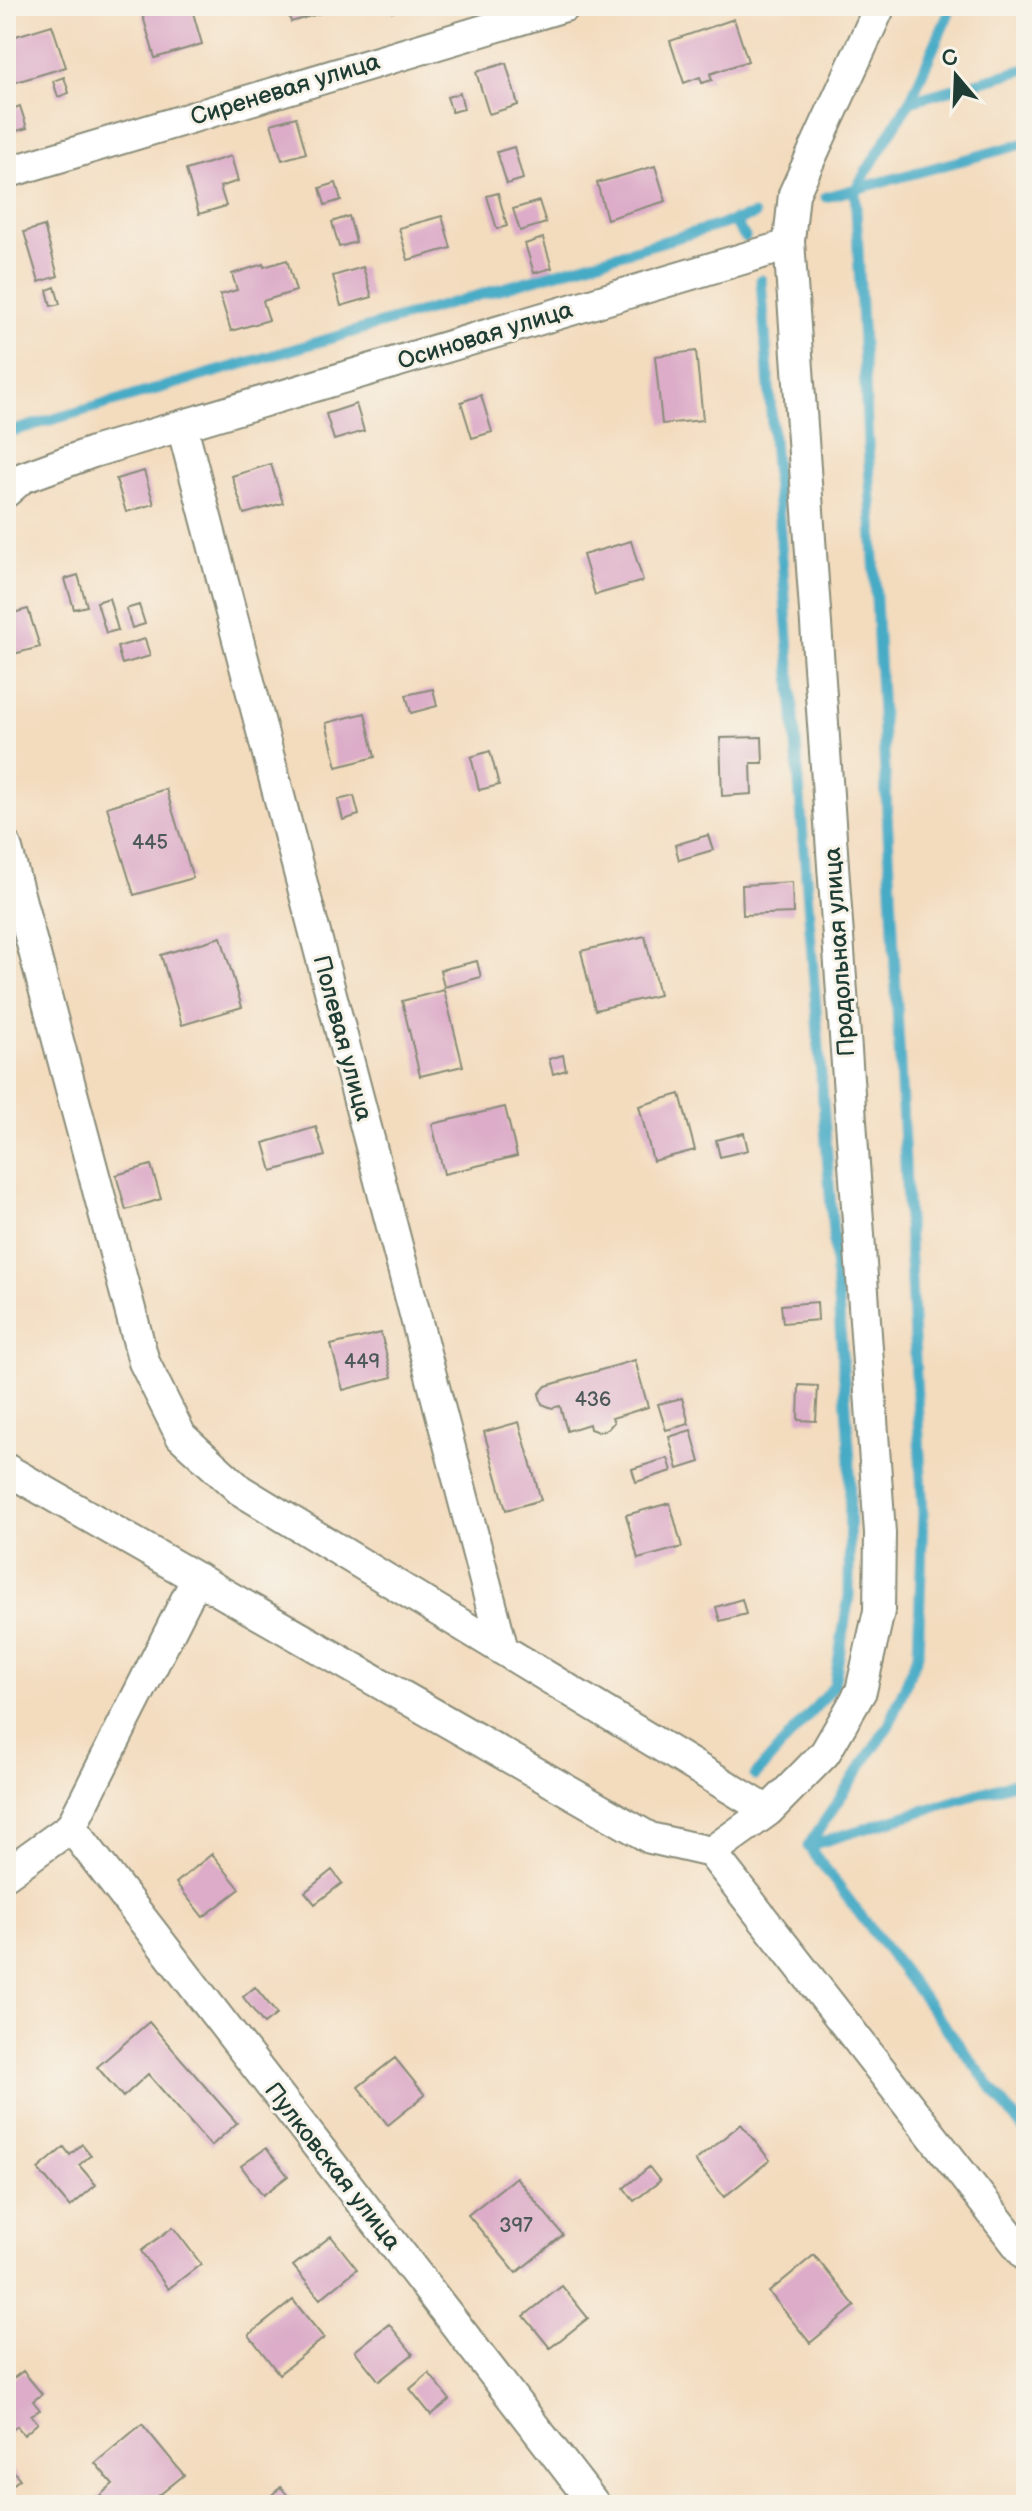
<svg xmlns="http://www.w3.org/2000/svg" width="1032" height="2511" font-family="'Balsamiq Sans',sans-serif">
<rect width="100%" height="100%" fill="#f7f3e8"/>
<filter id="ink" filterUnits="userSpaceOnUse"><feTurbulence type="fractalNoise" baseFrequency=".0125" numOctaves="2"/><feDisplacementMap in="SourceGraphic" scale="16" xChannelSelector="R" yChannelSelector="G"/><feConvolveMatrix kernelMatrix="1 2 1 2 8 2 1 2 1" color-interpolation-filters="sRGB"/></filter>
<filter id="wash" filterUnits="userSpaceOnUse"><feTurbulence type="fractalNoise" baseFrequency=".006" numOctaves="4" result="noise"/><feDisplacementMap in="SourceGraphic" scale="32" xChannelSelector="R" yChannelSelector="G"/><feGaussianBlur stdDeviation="1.8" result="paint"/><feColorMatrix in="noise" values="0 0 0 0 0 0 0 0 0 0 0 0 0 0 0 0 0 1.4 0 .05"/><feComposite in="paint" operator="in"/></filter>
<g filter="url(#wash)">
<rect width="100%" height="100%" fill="#f3dbbe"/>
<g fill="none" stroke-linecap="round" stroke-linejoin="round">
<path stroke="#46abc6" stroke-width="11" d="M952 6 910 101 1026 69
M826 197 1026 143
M733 220 745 237
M6 433 754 215
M755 1776 834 1686 849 1596 850 1459 761 280
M1026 1779 808 1846 1026 2133
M808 1846 889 1725 918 1654 923 1514 855 190 910 101"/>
</g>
<g id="blocks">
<path fill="#dcacc8" d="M164 6H191L202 44 155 58 142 13Z
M286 6H341V7L291 22Z
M390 6H410V7L392 12Z
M734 19 748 61 710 74 712 80 702 83 700 77 684 83 670 41Z
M52 25 66 67 13 83 6 62V39Z
M506 63 518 105 489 114 476 72Z
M64 77 69 93 58 97 53 81Z
M460 93 464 109 452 112 447 97Z
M20 106 27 128 6 134V111Z
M296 117 306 153 282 160 271 124Z
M514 147 523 179 507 184 497 152Z
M231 156 238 181 220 187 226 206 199 214 186 170Z
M655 166 666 201 607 219 597 183Z
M336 183 341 200 325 205 320 188Z
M498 193 507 226 497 229 487 196Z
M539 201 546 223 520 231 513 209Z
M349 216 356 242 339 247 332 222Z
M442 216 451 248 408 260 399 228Z
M44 226 58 276 39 282 24 232Z
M543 238 552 268 534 273 525 244Z
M287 260 296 291 263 301 269 320 231 331 220 295 237 290 232 274 263 264 264 267Z
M363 267 372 297 341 306 333 276Z
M55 287 60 304 51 306 47 290Z
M696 351 703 420 662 424 655 356Z
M481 395 492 432 472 438 461 402Z
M356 404 364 431 334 440 326 414Z
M271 464 283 503 244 514 232 476Z
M144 471 154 504 126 512 116 479Z
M631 541 643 581 595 595 583 555Z
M78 575 87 606 74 609 65 579Z
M109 598 118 630 106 633 97 602Z
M139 605 145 624 132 628 126 609Z
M28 609 40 647 6 656V615Z
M145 639 150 656 122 664 117 647Z
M433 689 437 706 411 713 406 695Z
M365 713 375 757 337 767 326 723Z
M762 737 763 763H751L752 794 722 796 720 738Z
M490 751 499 785 479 790 471 757Z
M166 789 193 878 134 895 107 807Z
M354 796 359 815 343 820 338 800Z
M708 835 713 850 679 860 675 845Z
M792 882 793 913 743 915 742 885Z
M645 936 659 995 595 1010 581 951Z
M221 937 242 1007 182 1025 161 955Z
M477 961 481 977 444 987 440 970Z
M444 990 463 1066 420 1076 402 1001Z
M563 1055 566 1070 553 1074 549 1059Z
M680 1094 695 1150 653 1161 639 1106Z
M505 1107 517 1156 444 1174 432 1124Z
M316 1127 325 1156 272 1171 264 1143Z
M744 1133 748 1150 720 1157 716 1140Z
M151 1165 161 1199 126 1210 116 1175Z
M817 1302 818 1320 783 1323 781 1305Z
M381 1333 392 1377 343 1390 331 1345Z
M635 1360 648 1407 612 1418 614 1422 608 1429 598 1432 590 1429 589 1424 567 1431 560 1406 552 1408 542 1404 539 1394 546 1386Z
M799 1385 818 1386 816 1421 798 1420Z
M682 1398 689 1424 666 1430 658 1404Z
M519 1422 541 1500 506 1510 484 1432Z
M691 1430 700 1462 678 1469 669 1437Z
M668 1458 672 1471 636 1482 632 1469Z
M670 1503 682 1547 638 1559 626 1515Z
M742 1599 746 1614 720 1621 716 1607Z
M212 1854 240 1889 203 1917 176 1883Z
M332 1870 342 1883 315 1904 305 1892Z
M255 1987 277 2014 264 2024 243 1997Z
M149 2022 237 2123 211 2146 148 2074 123 2097 97 2067Z
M395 2058 425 2095 388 2125 358 2087Z
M741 2124 770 2160 724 2197 695 2161Z
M82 2144 91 2155 79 2165 96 2185 70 2207 38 2169 64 2147 70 2155Z
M266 2148 288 2176 263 2195 241 2166Z
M649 2167 660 2181 634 2201 624 2188Z
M516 2177 563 2235 516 2273 468 2215Z
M173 2227 201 2264 168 2289 141 2251Z
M331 2236 357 2269 320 2299 293 2266Z
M814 2255 855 2306 810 2343 769 2292Z
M562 2286 588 2318 550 2348 524 2316Z
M293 2300 324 2338 279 2374 249 2335Z
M389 2324 413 2354 379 2381 355 2351Z
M23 2371 42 2394 33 2401 40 2410 31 2415 38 2423 24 2435 17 2426 6 2435V2384Z
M429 2373 450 2400 431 2415 410 2389Z
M142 2424 184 2475 147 2505H103L97 2498 113 2484 95 2463Z
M6 2462 20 2479 6 2490Z
M281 2487 295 2505H274L268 2498Z"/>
</g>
</g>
<g filter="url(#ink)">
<use href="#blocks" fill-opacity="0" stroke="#898c79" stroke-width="2"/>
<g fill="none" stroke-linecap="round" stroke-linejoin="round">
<g stroke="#898c79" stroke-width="34">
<path id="street" d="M6 173 565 6
M182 426 503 1650
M6 492 22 478 93 452 789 245
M6 846 144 1362 181 1436 240 1490 768 1811
M6 1469 650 1838 711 1852 1026 2256
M71 1827 595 2505
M711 1852 768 1811 825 1753 861 1691 879 1611 880 1533 789 241 794 194 880 6
M6 1874 71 1827 197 1578"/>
</g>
<use href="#street" stroke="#fff" stroke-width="30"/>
</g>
</g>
<g text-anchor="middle" stroke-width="6" stroke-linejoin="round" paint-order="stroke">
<g font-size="20" fill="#4e5959">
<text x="150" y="849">445</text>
<text x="362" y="1368">449</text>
<text x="593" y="1406">436</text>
<text x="516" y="2232">397</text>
</g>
<g font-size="24" fill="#1f3d34" stroke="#f7f3e8">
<text transform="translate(285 89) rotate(-17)" y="8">Сиреневая улица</text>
<text transform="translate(485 335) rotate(-17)" y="8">Осиновая улица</text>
<text transform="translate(839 952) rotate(-94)" y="8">Продольная улица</text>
<text transform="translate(343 1038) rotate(75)" y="8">Полевая улица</text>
<text transform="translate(333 2166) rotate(52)" y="8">Пулковская улица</text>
</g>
</g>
<rect width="1032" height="2511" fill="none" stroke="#f7f3e8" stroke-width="32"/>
<g transform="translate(956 76) rotate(341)" stroke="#f7f3e8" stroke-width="6" paint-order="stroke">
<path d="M0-6L14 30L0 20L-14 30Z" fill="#1f3d34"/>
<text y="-12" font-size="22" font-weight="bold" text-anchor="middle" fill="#1f3d34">С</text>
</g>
</svg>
